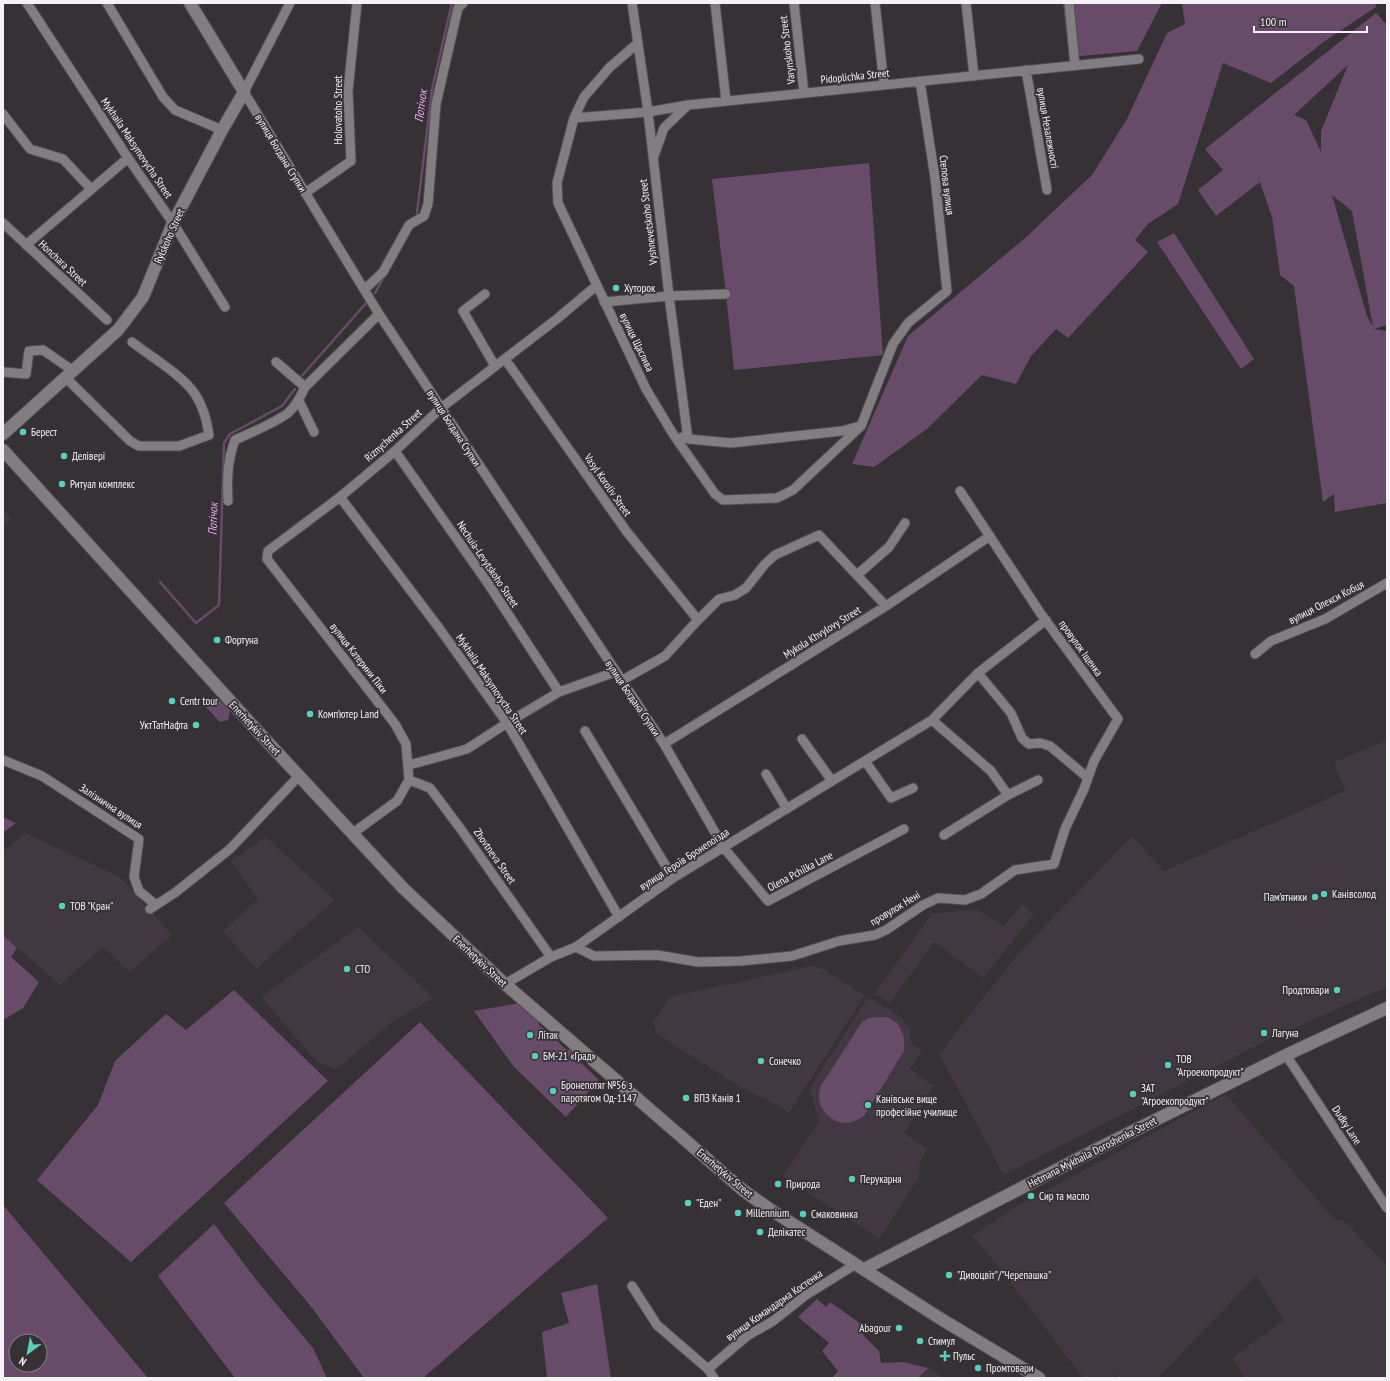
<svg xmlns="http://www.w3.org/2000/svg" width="1390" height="1381" font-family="'PT Sans Narrow',sans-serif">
<rect width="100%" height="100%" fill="#353135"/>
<path fill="#413841" d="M3 509 11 519 3 526Z
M1387 740V987L1276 1036 1004 1175 939 1054 1018 954 1132 836 1164 871 1345 791 1334 762Z
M25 833 120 877 172 935 130 972 103 947 60 985 3 935V851Z
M266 837 335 900 256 969 223 931 258 899 231 861Z
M1022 904 1034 914 983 978 934 942 890 1003 874 994 932 914 977 909 1003 926Z
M358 927 434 998 393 1021 336 1070 316 1061 261 997Z
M812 966 819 967 865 995 789 1113 777 1105 742 1088 657 1034 653 1023 669 997Z
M868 997 901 1017 910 1029 911 1043 922 1050 910 1069 934 1086 904 1133 928 1149 920 1161 918 1179 879 1239 783 1176 819 1121 809 1089Z
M1226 1094 1335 1220H1343L1387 1266V1378H1245L1232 1358 1284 1320 1256 1276 1158 1378H1118L1116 1375 1111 1378H1083L995 1262 972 1236 1017 1206Z
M928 1368 942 1376 941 1378H918Z"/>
<path fill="#684b68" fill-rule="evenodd" d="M1063 3H1162L1137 51 1069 57Z
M1182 3H1375L1376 7 1325 41 1271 83 1223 63 1178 204 1148 224 1135 240 1148 252 1068 338 1056 329 1031 356 1016 384 982 375 927 429 874 467 852 464 908 336 1025 238 1092 175 1127 119 1167 33 1185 24Z
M1376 13 1387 25V325L1374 329 1387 331V503L1335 512 1334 494 1323 502 1294 286 1280 275 1272 217 1260 182 1216 216 1198 190 1223 170 1205 149ZM1348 65 1321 131V152L1306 120 1294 115ZM1332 195 1352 211 1373 327 1367 316Z
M869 163 883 355 734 370 726 294 712 179Z
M1174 233 1254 359 1241 369 1157 242Z
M213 697H216L230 711 228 720 220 722 206 707 209 699Z
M3 817 16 823 3 833Z
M3 935 17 948 11 957 39 982 23 1008 3 1020Z
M234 990 328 1081 131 1262 37 1180 98 1105 115 1061 166 1014 186 1030Z
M520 1003 538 1019 539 1025 567 1050 574 1049 583 1059 581 1063 599 1080 566 1117 514 1067 474 1011Z
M878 1017H888L898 1024 904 1037V1051L864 1116C858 1119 853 1123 846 1123 832 1123 819 1110 819 1096 819 1093 820 1090 820 1087L862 1022 869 1018Z
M420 1022 608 1218 423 1378H364L309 1304 224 1203Z
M3 1205 148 1378H3ZM16 1341H40V1365H16Z
M214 1224 257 1281 313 1348 327 1378H235L158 1276Z
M597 1284 611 1378H547L542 1332 569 1323 561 1293Z
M817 1299 826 1307 830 1302 867 1328 863 1335 879 1351 881 1363 903 1362 928 1368 918 1378H832L838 1371 822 1351 829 1343 798 1317Z"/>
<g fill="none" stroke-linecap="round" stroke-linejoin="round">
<path stroke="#694a6a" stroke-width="2.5" d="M417 213 432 89 452 3
M375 293 384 277
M300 378 367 302
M160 582 196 623 219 605 224 443 230 434 282 406 295 389"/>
<g stroke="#504d50" stroke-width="11">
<path id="street" d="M27 3 128 158 173 223 225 307
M107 3 163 97 175 110 222 130
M290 3 244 92 379 314 664 744 724 848 768 901 904 829
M632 3 648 112 669 296 688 439
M715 3 726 101
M794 3 804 93
M875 3 884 85
M966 3 974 76
M1069 3 1075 65
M638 43 610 67 584 97 574 118 557 183 558 203 646 389 673 434 715 494 723 500 777 498 793 490 861 426 893 344 908 323 947 291 935 178 920 81
M1026 70 1047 190
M3 114 30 149 63 159 91 189
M574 118 648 112 688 105 1139 59
M654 156 664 128 688 105
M305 193 351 161 348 91 357 3
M3 223 107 320
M26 245 128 158
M365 289 383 272 409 225 424 216 428 204 436 104 458 8 463 3
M485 294 463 311 495 366
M604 302 669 296 726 294
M505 359 627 532 698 620
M276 362 305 387
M3 372 26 374 29 351 43 350 72 370
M65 377 130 441 139 446H179L209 435C207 421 203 406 195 394 182 375 150 356 132 342
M299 401 314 432
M682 437 688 439 731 443 842 431 860 426
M395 451 487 582 559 692
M340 497 439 628 507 723 619 917
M228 501C227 479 227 462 235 440 250 433 275 423 288 413 296 406 301 396 305 387L379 314
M857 575 889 547 905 523
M1255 654 1271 641 1325 619 1387 583
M978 673 1011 713 1022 738 1029 744 1040 743 1050 746 1088 778
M621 681 665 656 698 620 719 599 735 595 746 588 765 564 775 555 819 535 886 606
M932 720 991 771 1008 795
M585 731 673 878
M802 739 832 781
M664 744 886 606 990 536
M3 760 42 776 139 839 134 877 139 891 156 905
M865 761 891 798 913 788
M409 765 467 749 507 723 559 692 615 672
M766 774 787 809
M409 780 430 788 460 828 551 957
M353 833 397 801 409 780 406 744 395 724 267 559 268 551 340 497 395 451 441 408 558 318 596 286
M944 835 1008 795 1038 780
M150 909 176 892 230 849 299 776
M576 947 594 956 657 955 698 962 741 961 792 956 839 941 875 935 886 930 923 905 938 898 965 900 981 894 1015 870 1054 864 1065 829 1084 789 1094 761 1118 719 1041 614 960 491
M505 984 551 957 576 947 673 878 932 720 978 673 1046 620
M1286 1055 1387 1208
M632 1286 657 1325 708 1369 714 1378
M708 1369 747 1336 773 1321 806 1295 856 1264"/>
</g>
<g stroke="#504d50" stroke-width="14">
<path id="secondary" d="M3 434 118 330 143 297 173 223 222 130 244 92 190 3
M3 450 262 736 403 888 505 984 744 1191 771 1210 941 1319 1039 1378
M864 1269 1097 1149 1286 1055 1387 1008"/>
</g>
<use href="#street" stroke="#817d81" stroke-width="9"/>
<use href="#secondary" stroke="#817d81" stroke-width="12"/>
</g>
<g fill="#5acebd" stroke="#353135" stroke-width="1.5">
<circle cx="616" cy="288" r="4"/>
<circle cx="23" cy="432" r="4"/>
<circle cx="64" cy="456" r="4"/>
<circle cx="62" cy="484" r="4"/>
<circle cx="217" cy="640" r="4"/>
<circle cx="172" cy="701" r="4"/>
<circle cx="310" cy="714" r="4"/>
<circle cx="196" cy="725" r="4"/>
<circle cx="1324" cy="894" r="4"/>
<circle cx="1315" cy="897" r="4"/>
<circle cx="62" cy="906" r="4"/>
<circle cx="347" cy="969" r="4"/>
<circle cx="1337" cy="990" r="4"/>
<circle cx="1264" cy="1033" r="4"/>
<circle cx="530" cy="1035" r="4"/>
<circle cx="535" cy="1056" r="4"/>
<circle cx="761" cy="1061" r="4"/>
<circle cx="1168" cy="1065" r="4"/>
<circle cx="553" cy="1091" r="4"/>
<circle cx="1133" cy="1094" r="4"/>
<circle cx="686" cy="1098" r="4"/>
<circle cx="868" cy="1105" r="4"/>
<circle cx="852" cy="1179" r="4"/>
<circle cx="778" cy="1184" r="4"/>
<circle cx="1031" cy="1196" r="4"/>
<circle cx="688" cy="1203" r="4"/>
<circle cx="738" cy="1213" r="4"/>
<circle cx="803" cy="1214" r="4"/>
<circle cx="760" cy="1232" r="4"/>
<circle cx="949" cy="1275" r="4"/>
<circle cx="899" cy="1328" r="4"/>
<circle cx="920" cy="1341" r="4"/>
<path d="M943 1350h4v4h4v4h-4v4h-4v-4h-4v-4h4z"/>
<circle cx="978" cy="1368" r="4"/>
</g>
<g text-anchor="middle" stroke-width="3.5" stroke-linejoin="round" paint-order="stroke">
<g font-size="11" fill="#f5f2f5" stroke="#353135">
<text transform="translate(787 50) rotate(-97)" y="4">Varynskoho Street</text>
<text transform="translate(855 76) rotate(-6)" y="4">Pidoplichka Street</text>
<text transform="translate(338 110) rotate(-90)" y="4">Holovatoho Street</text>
<text transform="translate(1048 128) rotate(80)" y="4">вулиця Незалежності</text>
<text transform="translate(137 148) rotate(56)" y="4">Mykhaila Maksymovycha Street</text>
<text transform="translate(281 153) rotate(59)" y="4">вулиця Богдана Ступки</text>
<text transform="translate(947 185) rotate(83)" y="4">Степова вулиця</text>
<text transform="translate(648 222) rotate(-97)" y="4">Vyshnevetskoho Street</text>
<text transform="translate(169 236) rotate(-66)" y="4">Rylskoho Street</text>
<text transform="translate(63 263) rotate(43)" y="4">Honchara Street</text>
<text transform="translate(637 342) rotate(64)" y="4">вулиця Щаслива</text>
<text transform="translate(454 428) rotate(57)" y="4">вулиця Богдана Ступки</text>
<text transform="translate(393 435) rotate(-42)" y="4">Riznychenka Street</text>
<text transform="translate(608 485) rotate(55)" y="4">Vasyl Koroliv Street</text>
<text transform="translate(488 564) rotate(56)" y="4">Nechuia-Levytskoho Street</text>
<text transform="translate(1326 602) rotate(-27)" y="4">вулиця Олекси Кобця</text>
<text transform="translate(822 632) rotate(-32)" y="4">Mykola Khvylovy Street</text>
<text transform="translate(1081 648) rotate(54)" y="4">провулок Іщенка</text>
<text transform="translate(359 658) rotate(52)" y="4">вулиця Катерини Піки</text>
<text transform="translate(492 684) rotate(56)" y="4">Mykhaila Maksymovycha Street</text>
<text transform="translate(633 698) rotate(56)" y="4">вулиця Богдана Ступки</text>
<text transform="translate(255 728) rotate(47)" y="4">Enerhetykiv Street</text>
<text transform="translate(111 806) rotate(33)" y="4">Залізнична вулиця</text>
<text transform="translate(495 856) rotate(55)" y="4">Zhovtneva Street</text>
<text transform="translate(684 859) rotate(-33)" y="4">вулиця Героїв Бронепоїзда</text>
<text transform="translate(800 871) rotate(-28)" y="4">Olena Pchilka Lane</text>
<text transform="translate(895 908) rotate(-31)" y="4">провулок Нені</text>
<text transform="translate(480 961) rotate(43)" y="4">Enerhetykiv Street</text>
<text transform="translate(1347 1125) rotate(57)" y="4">Dudky Lane</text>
<text transform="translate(1092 1152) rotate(-27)" y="4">Hetmana Mykhaila Doroshenka Street</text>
<text transform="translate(725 1173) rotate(40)" y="4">Enerhetykiv Street</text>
<text transform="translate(774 1305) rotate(-35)" y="4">вулиця Командарма Костенка</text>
</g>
<g font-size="11" fill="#f5f2f5" stroke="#353135" text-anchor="start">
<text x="624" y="292">Хуторок</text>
<text x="31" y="436">Берест</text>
<text x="72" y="460">Делівері</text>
<text x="70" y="488">Ритуал комплекс</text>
<text x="225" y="644">Фортуна</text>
<text x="180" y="705">Centr tour</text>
<text x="318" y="718">Комп’ютер Land</text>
<text x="188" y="729" text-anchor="end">УктТатНафта</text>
<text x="1332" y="898">Канівсолод</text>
<text x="1307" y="901" text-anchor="end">Пам’ятники</text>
<text x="70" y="910">ТОВ "Кран"</text>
<text x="355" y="973">СТО</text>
<text x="1329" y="994" text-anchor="end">Продтовари</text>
<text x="1272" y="1037">Лагуна</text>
<text x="538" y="1039">Літак</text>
<text x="543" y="1060">БМ-21 «Град»</text>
<text x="1176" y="1063">ТОВ<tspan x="1176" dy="13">"Агроекопродукт"</tspan></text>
<text x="769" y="1065">Сонечко</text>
<text x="561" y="1089">Бронепотяг №56 з<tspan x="561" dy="13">паротягом Од-1147</tspan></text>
<text x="1141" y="1092">ЗАТ<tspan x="1141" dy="13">"Агроекопродукт"</tspan></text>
<text x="694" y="1102">ВПЗ Канів 1</text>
<text x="876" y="1103">Канівське вище<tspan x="876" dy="13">професійне училище</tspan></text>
<text x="860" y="1183">Перукарня</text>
<text x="786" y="1188">Природа</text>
<text x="1039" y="1200">Сир та масло</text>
<text x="696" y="1207">"Еден"</text>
<text x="746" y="1217">Millennium</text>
<text x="811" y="1218">Смаковинка</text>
<text x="768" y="1236">Делікатес</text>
<text x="957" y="1279">"Дивоцвіт"/"Черепашка"</text>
<text x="891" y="1332" text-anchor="end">Abagour</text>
<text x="928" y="1345">Стимул</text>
<text x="953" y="1360">Пульс</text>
<text x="986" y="1372">Промтовари</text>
</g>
<g font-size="12" font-style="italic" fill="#f2abf2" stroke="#353135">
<text transform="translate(421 106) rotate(-82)" y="4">Потічок</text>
<text transform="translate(213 519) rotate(-88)" y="4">Потічок</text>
</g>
</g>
<rect width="1390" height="1381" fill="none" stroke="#f5f2f5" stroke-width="8"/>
<g transform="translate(28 1353) rotate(212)"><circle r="19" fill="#353135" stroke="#827e82"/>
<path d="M0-3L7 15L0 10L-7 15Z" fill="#5acebd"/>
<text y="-6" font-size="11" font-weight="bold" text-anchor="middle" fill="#f5f2f5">N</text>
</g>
<path d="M1254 26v6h113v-6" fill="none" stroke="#f5f2f5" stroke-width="2"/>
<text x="1260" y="26" font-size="12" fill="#f5f2f5" stroke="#353135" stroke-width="3" paint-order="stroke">100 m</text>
</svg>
